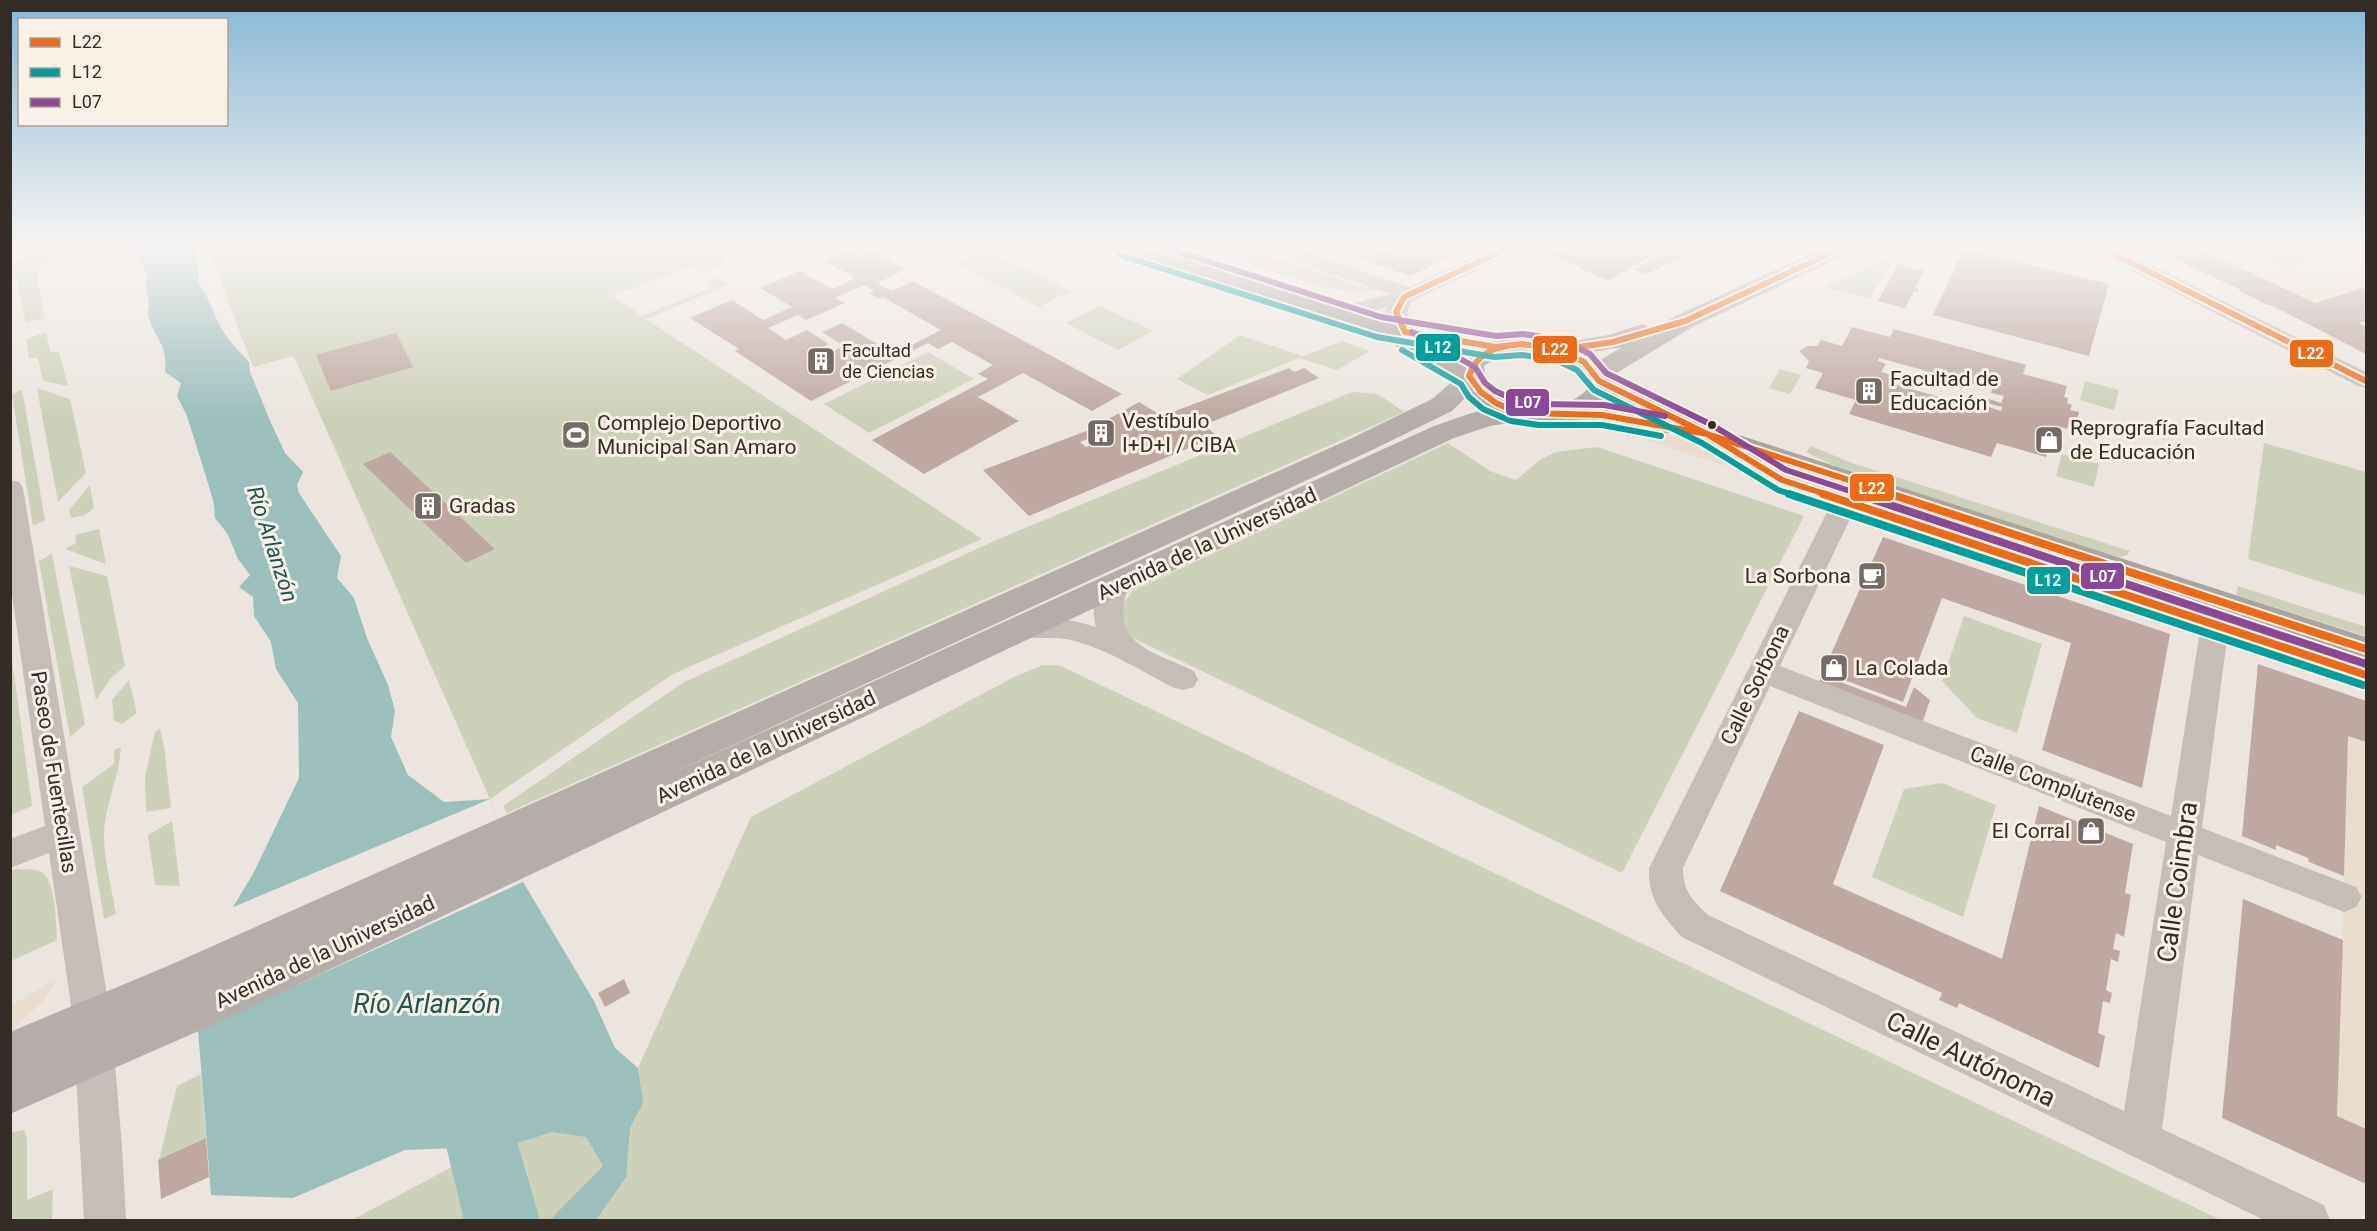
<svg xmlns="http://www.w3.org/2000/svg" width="2377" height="1231" font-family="Roboto,sans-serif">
<rect width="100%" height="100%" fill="#ece5df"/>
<path fill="#ced1b9" d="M207 245H713L725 258 719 266 701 273 692 266 612 296 642 316 713 287 707 282 718 278 729 285 646 319 982 539 673 674 490 799 296 361 292 356 253 367Z
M747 245H811L766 264Z
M1193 245H1242L1365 288H1379C1351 304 1256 265 1224 255L1227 252 1214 248 1210 250Z
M1916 245H1920L1912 261 1894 257 1870 299 1825 288Z
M2233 245H2279L2315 261 2287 270Z
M47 250 52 251 55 259 37 270 44 318 26 323 13 267 21 257Z
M976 250 988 251 1071 291 1039 307 962 267 960 265Z
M1235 288 1386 339 1381 343 1229 292Z
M1100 306 1153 331 1118 350 1066 323Z
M46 332 50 352H59L68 386 43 381 38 358H29L26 339Z
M1240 335 1303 356 1342 341 1370 351 1337 370 1299 358 1208 395 1177 379Z
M928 352 974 379 869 433 824 404Z
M1780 369 1801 375 1790 394 1769 388Z
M2085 381 2119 390 2114 410 2080 400Z
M37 388 70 399 86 473 58 502Z
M22 389 45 520 33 526 12 395Z
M1352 392 1378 394 1404 412 507 813 503 806 684 682 1001 538Z
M1448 443 1490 471 1516 480 1541 459 1556 452 1597 447 1804 516 1622 873 1133 638 1121 626 1122 605 1133 591Z
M2264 443 2366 472V596L2248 559Z
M1811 446 1852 463 2130 551 2127 555 2120 557 2109 555 1830 464 1806 452Z
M2062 454 2099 464 2094 487 2056 476Z
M1788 472 2366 661V670L1791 480 1783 474Z
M90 485 94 508 85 515 71 518 69 510Z
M99 529 106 564 65 549 76 543 75 535Z
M52 554 85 724 70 737 39 561Z
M69 566 107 576 125 666 111 678 96 700Z
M2238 586 2366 627V636L2236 595Z
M1964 616 2042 644 2017 733 1977 718 1942 681Z
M10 644 32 806 11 815H10Z
M1043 665 1061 666 2221 1220H352L638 1068 751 817 1016 676Z
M129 680 137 713 122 724 114 721 112 700Z
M160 729 164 746 171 808 146 812 145 777 155 732Z
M121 747C119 779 103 809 104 839 105 863 112 890 116 914L104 919 82 787 114 764V750Z
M1942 783 1996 805 1963 917 1872 877 1904 789Z
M172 821 180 886 155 885 148 835Z
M17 869C24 870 35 868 41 872 56 879 56 925 57 940L11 961V870Z
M201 1074 206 1138 159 1160 177 1086Z
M24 1130 27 1139V1200L53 1189 52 1220H11V1132Z"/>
<path fill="#eaddce" d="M2191 245H2233L2287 270 2314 261 2279 245H2332L2347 251 2366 246V287L2315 303Z
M1657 431 1708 446 1729 455 1775 482 1649 441Z
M2348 736 2366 742V1129L2337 1116Z
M58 978 44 1000 11 1032V1005Z"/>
<path fill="#9cbebd" d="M131 245H192L197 258 199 284 207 297 218 322 228 339 249 362 250 372 271 423 285 453 303 472 297 485 299 493 341 556 337 578 354 598 367 638 388 685 395 711 391 737 408 775 444 802 490 799 523 882 594 1001 615 1048 638 1068 643 1103 630 1128 626 1177 596 1220H550L603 1166 586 1137 552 1132 508 1146 405 1150 293 1198 211 1195 198 1030 291 958 233 907 253 874 299 778 298 703 276 669 271 642 254 616 253 597 239 587 250 575 238 559 227 533 215 518 214 504 207 480 187 416 177 396 181 383 165 372C168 346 156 340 149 318 147 313 149 309 149 304 149 293 143 287 148 276L139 259 130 249Z"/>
<path fill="#ece5df" d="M490 799 523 882 198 1030 287 958 231 908Z"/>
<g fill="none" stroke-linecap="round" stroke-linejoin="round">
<path fill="#9cbebd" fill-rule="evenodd" d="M461 1049 486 1059 516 1138 540 1220H464L444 1138 426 1082 436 1059Z"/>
</g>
<path fill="#bfa8a1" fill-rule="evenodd" d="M668 245H692L699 252 670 260 658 248Z
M861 245 907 269 877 283 891 291 913 281 1122 394 1092 411 1023 373 978 397 1019 421 924 474 872 440 988 379 978 374 993 365 952 342 938 349 928 343 811 401 735 351 739 349 690 318 732 300 763 320 792 307 760 288 800 271 832 289 856 278 824 261ZM864 285 874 290 869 293 879 299 883 297 941 330 894 354 842 323 822 332 844 346 820 357 812 352 829 344 807 330 786 340 768 328 798 315 806 320 845 303 835 298Z
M1320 245H1371L1388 251 1401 245H1476L1410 276Z
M1572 245H1711L1644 275 1633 269 1658 258 1652 255 1609 281 1552 256Z
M2145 245H2191L2315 303 2366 287V321L2359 323 2366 327V354L2271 305H2268L2239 291 2241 290Z
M1964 249 2109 284 2089 356 1933 315Z
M1898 264 1924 271 1915 288 1919 289 1917 292 1914 291 1905 308 1878 301Z
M1852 327 1890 337 1894 329 2026 365 2023 374 2067 386 2064 397 2068 398 2067 403 2072 405 2070 410 2079 412 2076 425 2069 423 2067 429 2062 427 2060 436 2053 434 2046 457 1997 443 1991 457 1849 414 1856 400 1815 388 1823 373 1806 368 1809 361 1799 351 1808 346H1817L1821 340 1842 346ZM1879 358 1992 389 1991 393 2004 396 2001 403 1989 399 1987 403 2002 407 2001 411 1986 406 1984 410 1894 384 1897 377 1881 372 1886 364 1878 361Z
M396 333 413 367 331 391 316 355Z
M1289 368 1294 372 1304 368 1319 378 1204 425 1217 436 1029 516 983 470 1089 430 1139 402 1162 416ZM1095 436 1101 441 1086 447 1080 442Z
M390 452 495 549 466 563 363 464Z
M1883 537 2170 634 2142 788 2042 750 2071 643 1942 598 1903 702 1823 672Z
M2258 664 2366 701V742L2348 736 2344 876 2309 862 2308 858 2276 845V850L2242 836Z
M1822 675 1906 707 1914 687 1930 700 1922 724 1818 684Z
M1799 711 1884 745 1833 884 2002 959 2039 806 2133 844 2125 893 2131 895 2124 937 2116 933 2113 949 2120 951 2118 962 2111 959 2106 990 2112 993 2110 1003 2103 1001 2098 1033 2105 1036 2099 1068 1959 1003 1957 1008 1939 1000 1942 993 1720 891Z
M2243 899 2343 940 2337 1116 2366 1129V1184L2222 1118Z
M624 979 630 993 605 1007 598 993Z
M206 1138 209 1177 161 1199 158 1160Z"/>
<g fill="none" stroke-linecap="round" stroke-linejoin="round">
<path fill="#c5bdb8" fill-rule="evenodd" d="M1259 245H1288L1409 287 1499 245H1525L1522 249 1412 301 1407 312 1416 332 1413 337 1405 339 1397 337 1385 312 1388 307C1367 313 1341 321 1319 316L1316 311 1319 306 1359 302 1390 294 1262 249Z
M2086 245H2111L2366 372V388L2358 386 2089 249Z
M10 480 19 482 23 488 111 1019 122 1146 126 1220H84L73 1019 49 853 10 868V839L45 826 10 581Z
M1845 494 1854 496 1858 502 1780 666 2171 816 2201 624 2205 617 2215 614 2225 617 2229 624 2202 828 2356 887 2362 897 2356 907 2344 912 2198 855 2162 1129 2324 1205 2330 1220H2264L1682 937C1663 917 1647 897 1649 868L1832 502 1836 496ZM1770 686 2166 842 2124 1111 1708 915C1692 900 1683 891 1683 868Z
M1114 579 1124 581 1128 588C1108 644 1152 651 1194 671L1198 679 1194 687 1183 690 1172 687C1141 671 1109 650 1075 641 1055 635 1034 641 1015 635L1011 628 1015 621C1042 613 1069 619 1096 627 1091 611 1095 596 1104 581Z"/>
<path fill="#b5ada9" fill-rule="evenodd" d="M1829 245H1860L1856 250 1694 326 1605 380 1596 382 1587 380 1583 374 1587 368 1622 347 1559 358 1550 355 1546 350 1550 345 1609 335 1643 324 1654 329 1676 316Z
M1470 372 1479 374 1483 380 1452 411 1370 451 644 786 1434 426C1464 416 1503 399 1535 407L1539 413 1535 419 1490 426 1454 438 210 1026 10 1114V1032L170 965 1350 439 1432 399 1461 374Z"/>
<path fill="#aba49e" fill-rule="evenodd" d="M1111 245H1146L1388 322 1461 361 1478 345 1508 338 1532 337 1570 345 1595 358 1608 375 1717 428 2366 637V661L1697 440 1676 429C1663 441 1618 425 1600 423 1588 422 1575 420 1563 420 1531 421 1498 425 1472 400 1466 395 1461 390 1460 382L1370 332 1115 250ZM1522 352C1553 355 1575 358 1587 389 1571 412 1499 413 1487 384 1485 379 1485 371 1484 366L1502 354ZM1609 396 1645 414 1602 407Z"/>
<g stroke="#f9f0e6" stroke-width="10">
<path id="bus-1-far1" d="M1515 245 1404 297 1396 312 1405 332 1496 347 1522 344 1559 350 1613 342 1685 321 1848 245
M2096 245 2366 381
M1522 344 1559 350 1584 362 1599 381 1707 434 1602 415 1529 413 1512 410 1496 403 1481 392 1469 376C1477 351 1498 346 1522 344Z
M1707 434 1895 495
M1707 434 1782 480 1828 495"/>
</g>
<g stroke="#f9f0e6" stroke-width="12">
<path id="bus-1" d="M1823 494 2366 675
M1890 494 2366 649"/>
</g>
<g stroke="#f9f0e6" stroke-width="10">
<path id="bus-2-far1" d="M1120 255 1377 337 1494 357 1522 355 1556 360 1577 370 1594 390 1702 443 1778 490 1794 495
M1402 350 1461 384 1469 397 1483 409 1511 421 1539 425H1602L1661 436"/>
</g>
<g stroke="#f9f0e6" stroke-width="12">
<path id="bus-2" d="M1789 494 2363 685"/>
</g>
<g stroke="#f9f0e6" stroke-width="10">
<path id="bus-3-far1" d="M1157 245 1381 317 1496 336 1523 334 1563 340 1590 354 1606 373 1712 425 1786 470 1862 495
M1412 332 1475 367 1485 383 1495 391 1517 401 1539 404 1604 405 1665 416"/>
</g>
<g stroke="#f9f0e6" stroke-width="12">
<path id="bus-3" d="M1857 494 2366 664"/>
</g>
<use href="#bus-1-far1" stroke="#ed6b17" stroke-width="6"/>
<use href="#bus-1" stroke="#ed6b17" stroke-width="8"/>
<use href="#bus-2-far1" stroke="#009e9d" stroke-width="6"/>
<use href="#bus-2" stroke="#009e9d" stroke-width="8"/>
<use href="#bus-3-far1" stroke="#8b4896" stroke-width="6"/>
<use href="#bus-3" stroke="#8b4896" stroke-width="8"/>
</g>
<linearGradient id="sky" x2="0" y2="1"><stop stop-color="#89b8d7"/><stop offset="0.59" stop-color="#f6f3f1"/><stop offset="1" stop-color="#f6f3f1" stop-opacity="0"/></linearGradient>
<rect width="2377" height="417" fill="url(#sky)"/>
<defs>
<g id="building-square" transform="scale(1.5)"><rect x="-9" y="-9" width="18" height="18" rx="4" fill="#756c67" stroke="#f9f0e6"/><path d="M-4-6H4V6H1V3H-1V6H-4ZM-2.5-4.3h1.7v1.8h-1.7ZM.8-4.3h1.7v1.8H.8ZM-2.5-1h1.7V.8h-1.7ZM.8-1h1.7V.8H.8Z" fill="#fff"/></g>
<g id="stadium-square" transform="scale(1.5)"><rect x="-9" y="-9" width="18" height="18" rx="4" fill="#756c67" stroke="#f9f0e6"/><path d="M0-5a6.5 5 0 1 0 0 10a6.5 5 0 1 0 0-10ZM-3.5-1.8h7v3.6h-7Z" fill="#fff"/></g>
<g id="shop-square" transform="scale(1.5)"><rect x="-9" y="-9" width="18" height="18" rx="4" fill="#756c67" stroke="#f9f0e6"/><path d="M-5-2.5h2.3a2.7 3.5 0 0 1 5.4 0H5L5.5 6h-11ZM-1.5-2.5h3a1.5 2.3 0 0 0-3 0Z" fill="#fff"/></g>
<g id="cafe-square" transform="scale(1.5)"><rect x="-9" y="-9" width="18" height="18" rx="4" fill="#756c67" stroke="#f9f0e6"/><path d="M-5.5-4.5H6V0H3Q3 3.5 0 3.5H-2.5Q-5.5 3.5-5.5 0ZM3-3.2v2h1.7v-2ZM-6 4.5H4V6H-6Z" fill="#fff"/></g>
</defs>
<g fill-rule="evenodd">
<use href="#building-square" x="821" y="361"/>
<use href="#building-square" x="1869" y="391"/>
<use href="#building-square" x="1101" y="433"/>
<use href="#stadium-square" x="576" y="435"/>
<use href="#shop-square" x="2049" y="440"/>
<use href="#building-square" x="428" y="506"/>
<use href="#cafe-square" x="1872" y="576"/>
<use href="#shop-square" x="1834" y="668"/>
<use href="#shop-square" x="2091" y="831"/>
</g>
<circle fill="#352b27" stroke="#f9f0e6" stroke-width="2" cx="1712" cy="425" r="5"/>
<g text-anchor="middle" stroke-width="6" stroke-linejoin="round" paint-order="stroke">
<g font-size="18" fill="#352b27" stroke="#f9f0e6" text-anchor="start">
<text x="842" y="357">Facultad<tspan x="842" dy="21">de Ciencias</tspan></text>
</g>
<g font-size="21" fill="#352b27" stroke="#f9f0e6" text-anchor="start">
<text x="1890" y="386">Facultad de<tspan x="1890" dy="24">Educación</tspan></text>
<text x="1122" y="428">Vestíbulo<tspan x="1122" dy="24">I+D+I / CIBA</tspan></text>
<text x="597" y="430">Complejo Deportivo<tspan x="597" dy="24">Municipal San Amaro</tspan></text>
<text x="2070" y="435">Reprografía Facultad<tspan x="2070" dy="24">de Educación</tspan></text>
<text x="449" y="513">Gradas</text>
<text x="1851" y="583" text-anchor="end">La Sorbona</text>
<text x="1855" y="675">La Colada</text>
<text x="2070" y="838" text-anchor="end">El Corral</text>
</g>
<g font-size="21" fill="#352b27" stroke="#f9f0e6">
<text transform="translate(1207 544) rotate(-25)" y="7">Avenida de la Universidad</text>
<text transform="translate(1755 685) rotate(-64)" y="7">Calle Sorbona</text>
<text transform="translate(766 747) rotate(-25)" y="7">Avenida de la Universidad</text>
<text transform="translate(54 772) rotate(81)" y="7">Paseo de Fuentecillas</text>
<text transform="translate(2053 784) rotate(21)" y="7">Calle Complutense</text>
<text transform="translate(325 952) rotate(-25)" y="7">Avenida de la Universidad</text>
</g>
<g font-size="22" font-style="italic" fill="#1d5556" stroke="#f9f0e6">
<text transform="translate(273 544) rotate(72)" y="8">Río Arlanzón</text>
</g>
<g font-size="26" fill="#352b27" stroke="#f9f0e6">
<text transform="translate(2177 882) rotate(-82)" y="9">Calle Coimbra</text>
<text transform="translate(1971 1059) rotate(26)" y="9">Calle Autónoma</text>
</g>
<g font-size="27" font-style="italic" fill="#1d5556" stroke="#f9f0e6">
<text x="427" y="1013">Río Arlanzón</text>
</g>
</g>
<g stroke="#f9f0e6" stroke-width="2">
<rect x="1415" y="333" width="46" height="29" rx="6" fill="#009e9d"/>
<rect x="1532" y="335" width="46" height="29" rx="6" fill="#ed6b17"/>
<rect x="2289" y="339" width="45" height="29" rx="6" fill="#ed6b17"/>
<rect x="1505" y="388" width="45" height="29" rx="6" fill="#8b4896"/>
<rect x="1849" y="473" width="46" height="29" rx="6" fill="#ed6b17"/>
<rect x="2080" y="562" width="45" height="28" rx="6" fill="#8b4896"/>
<rect x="2026" y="566" width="45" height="29" rx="6" fill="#009e9d"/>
</g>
<g font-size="16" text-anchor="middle" font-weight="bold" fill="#fff">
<text x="1438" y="353">L12</text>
<text x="1555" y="355">L22</text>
<text x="2311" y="359">L22</text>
<text x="1528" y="408">L07</text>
<text x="1872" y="494">L22</text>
<text x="2103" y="582">L07</text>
<text x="2048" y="586">L12</text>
</g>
<rect width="2377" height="1231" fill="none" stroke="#352b27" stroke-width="24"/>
<rect x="18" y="18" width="210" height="108" fill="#f9f0e6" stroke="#aba19a" stroke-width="1.5"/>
<rect x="30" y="38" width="30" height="9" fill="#ed6b17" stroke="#aba19a" stroke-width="1.5"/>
<text x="72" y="48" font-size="18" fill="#352b27">L22</text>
<rect x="30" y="68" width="30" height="9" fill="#009e9d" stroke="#aba19a" stroke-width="1.5"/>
<text x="72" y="78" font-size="18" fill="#352b27">L12</text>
<rect x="30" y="98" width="30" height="9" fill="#8b4896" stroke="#aba19a" stroke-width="1.5"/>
<text x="72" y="108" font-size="18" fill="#352b27">L07</text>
</svg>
